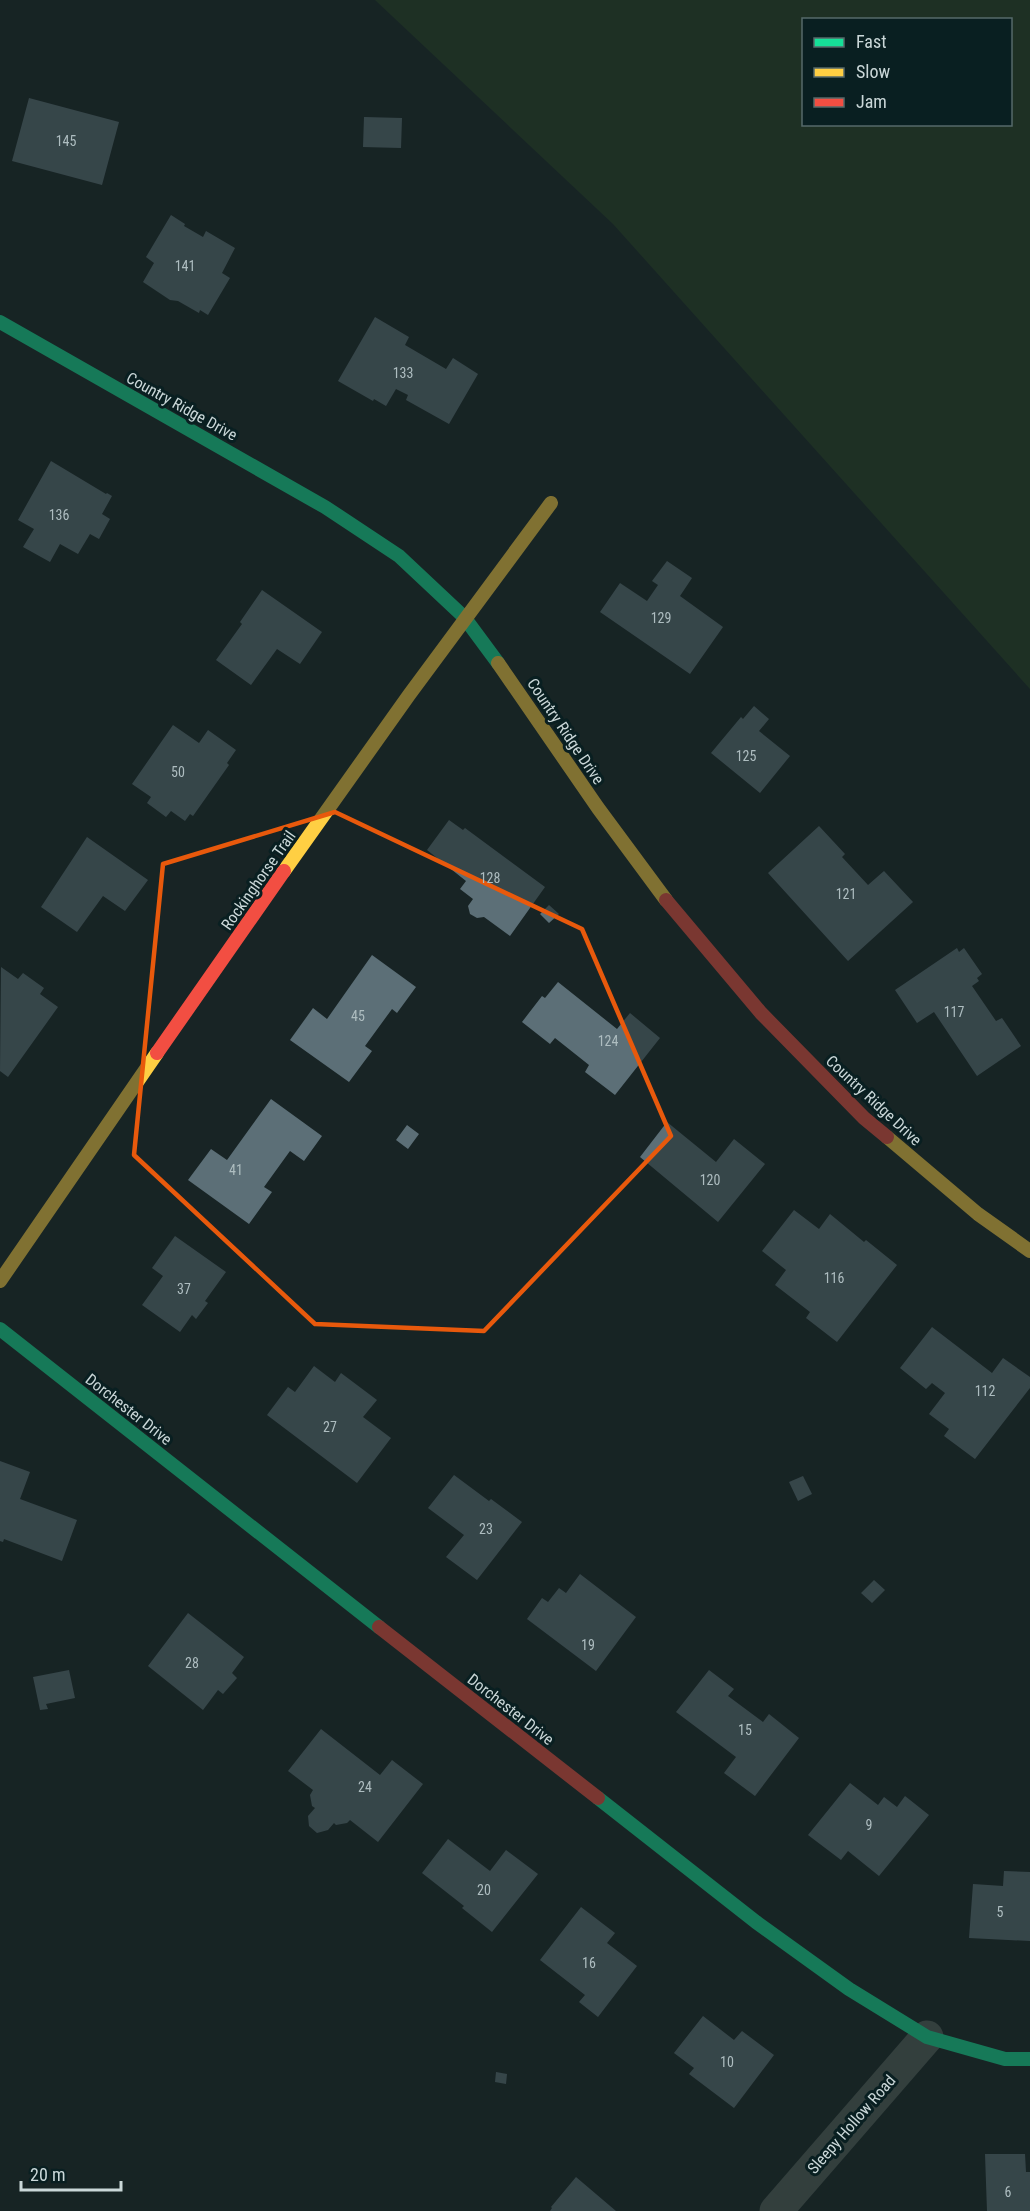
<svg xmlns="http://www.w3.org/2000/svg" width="1030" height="2211" font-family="'Roboto Condensed',sans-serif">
<rect width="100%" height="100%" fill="#182425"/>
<path fill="#263f25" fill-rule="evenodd" d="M375 0H1030V689L613 224ZM804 20H1010V124H804Z"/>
<path fill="#5c6f77" d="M29 98 119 122 102 185 12 161Z
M364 117 402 118 401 148 363 147Z
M171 215 185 224 184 226 203 237 206 231 235 248 222 273 230 278 208 315 200 310 199 313 178 301 170 300 143 282 154 263 146 257Z
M375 317 409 337 405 345 446 369 453 358 478 374 449 424 406 400 408 395 396 389 386 406 374 399 373 401 338 381Z
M51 461 106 494 107 493 112 496 102 514 110 519 99 539 90 534 78 554 60 544 50 562 23 547 34 529 18 520Z
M667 561 692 578 680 596 723 627 690 674 600 612 620 583 647 601 658 585 652 581Z
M262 590 322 632 300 664 277 649 251 685 216 660 242 624 240 622Z
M754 706 769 719 759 731 790 756 760 793 711 753 741 717 743 719Z
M173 725 199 743 208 730 236 750 227 763 229 765 193 816 190 814 185 821 171 811 166 817 147 803 151 797 132 784Z
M449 820 463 830 465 828 545 887 510 936 484 917 477 918 470 914 468 906 473 899 460 889 466 881 427 850Z
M819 826 845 854 842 857 868 885 884 871 913 902 848 961 768 873Z
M87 837 148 880 125 911 103 896 77 932 41 907Z
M549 905 559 914 549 923 540 914Z
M957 948 959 952 964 948 982 974 977 978 979 981 972 986 996 1021 1002 1018 1021 1046 977 1076 934 1012 917 1023 895 990Z
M372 955 416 987 397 1013 392 1009 365 1046 372 1051 349 1082 290 1040 313 1008 327 1019Z
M1 967 18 979 23 973 44 988 40 994 58 1007 8 1077 0 1071Z
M558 982 617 1029 630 1013 660 1038 615 1095 585 1072 589 1065 555 1038 550 1044 522 1022 542 996 545 998Z
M271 1099 322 1136 304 1161 290 1151 264 1187 272 1192 249 1224 188 1180 211 1149 227 1160Z
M667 1122 716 1162 734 1139 765 1164 718 1222 640 1157Z
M407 1125 419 1134 408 1149 396 1140Z
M794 1210 819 1229 830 1214 864 1242 866 1240 897 1265 837 1342 806 1318 810 1312 775 1285 786 1270 762 1251Z
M175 1236 226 1272 205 1301 208 1303 196 1319 192 1315 180 1332 142 1305 163 1276 152 1268Z
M932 1327 992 1373 1003 1358 1030 1377V1388L975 1459 944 1436 949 1429 929 1414 945 1393 932 1383 926 1389 900 1368Z
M314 1366 335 1382 341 1373 377 1400 363 1417 391 1438 357 1483 267 1415 288 1387 295 1392Z
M0 1461 30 1472 20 1499 77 1520 62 1561 4 1539 3 1542 0 1541Z
M454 1475 489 1501 491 1499 522 1522 477 1580 446 1557 464 1535 428 1508Z
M803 1476 812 1494 798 1501 789 1482Z
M580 1574 636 1617 596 1671 527 1619 542 1598 548 1602 559 1588 566 1593Z
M874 1580 885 1590 872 1603 861 1593Z
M188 1613 244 1657 232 1673 237 1678 223 1694 218 1690 203 1710 148 1666Z
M69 1670 75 1698 46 1704 48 1709 40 1710 33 1677Z
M709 1670 734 1689 728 1696 763 1722 769 1714 799 1738 755 1796 724 1773 736 1757 676 1712Z
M321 1729 380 1775 392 1760 423 1784 378 1842 350 1820 347 1823 336 1825 334 1823 328 1830 317 1833 309 1826 308 1816 315 1808 312 1806 310 1795 313 1790 288 1771Z
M850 1783 878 1805 884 1797 897 1807 905 1796 929 1815 879 1876 848 1851 841 1860 808 1835Z
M448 1839 490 1871 506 1850 538 1874 492 1932 462 1908 464 1906 422 1873Z
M1004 1871 1030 1872V1941L969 1938 973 1884 1003 1886Z
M581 1907 615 1933 607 1943 637 1966 598 2017 579 2002 585 1995 540 1960Z
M703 2016 734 2040 742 2031 774 2055 734 2108 689 2074 694 2068 674 2053Z
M496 2072 507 2074 506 2084 495 2082Z
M985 2154H1025L1026 2172H1030V2211H987Z
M576 2177 616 2211H550L552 2208 551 2207Z"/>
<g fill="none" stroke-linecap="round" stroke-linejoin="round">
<path stroke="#54605c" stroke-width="33" d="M776 2211 927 2037"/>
<path stroke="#16e098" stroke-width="14" d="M0 322 325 507 399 556 464 617 498 663
M0 1329 379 1627
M598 1798 756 1922 849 1989 927 2037 1005 2059H1030"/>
<path stroke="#ffcf43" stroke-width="14" d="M498 663 598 808 666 900
M284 871 409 695 551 503
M887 1137 978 1214 1030 1251
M0 1281 157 1053"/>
<path stroke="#f24e42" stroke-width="14" d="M666 900 761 1013 864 1118 887 1137
M157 1053 284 871
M379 1627 598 1798"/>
</g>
<path d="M0 0H1030V2211H0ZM335 812 582 929 671 1136 484 1331 315 1324 134 1155 163 864Z" fill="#182425" fill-opacity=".55" fill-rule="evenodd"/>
<path fill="none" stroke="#e8590c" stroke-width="4.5" stroke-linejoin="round" d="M335 812 582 929 671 1136 484 1331 315 1324 134 1155 163 864Z"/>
<g text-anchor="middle" stroke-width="6" stroke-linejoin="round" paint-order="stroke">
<g font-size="14" fill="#aebdc0">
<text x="66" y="146">145</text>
<text x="185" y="271">141</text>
<text x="403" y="378">133</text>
<text x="59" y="520">136</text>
<text x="661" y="623">129</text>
<text x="746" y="761">125</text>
<text x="178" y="777">50</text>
<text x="490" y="883">128</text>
<text x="846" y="899">121</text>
<text x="954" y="1017">117</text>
<text x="358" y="1021">45</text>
<text x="608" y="1046">124</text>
<text x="236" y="1175">41</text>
<text x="710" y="1185">120</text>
<text x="834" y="1283">116</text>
<text x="184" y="1294">37</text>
<text x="985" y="1396">112</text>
<text x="330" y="1432">27</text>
<text x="486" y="1534">23</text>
<text x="588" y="1650">19</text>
<text x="192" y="1668">28</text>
<text x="745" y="1735">15</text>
<text x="365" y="1792">24</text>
<text x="869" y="1830">9</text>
<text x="484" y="1895">20</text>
<text x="1000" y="1917">5</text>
<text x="589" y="1968">16</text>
<text x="727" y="2067">10</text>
<text x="1008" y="2197">6</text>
</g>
<g font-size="16" fill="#cad7d8" stroke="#091f21">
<text transform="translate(182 406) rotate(29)" y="6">Country Ridge Drive</text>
<text transform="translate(566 731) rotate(56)" y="6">Country Ridge Drive</text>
<text transform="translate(258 880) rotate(-55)" y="6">Rockinghorse Trail</text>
<text transform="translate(874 1100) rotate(43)" y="6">Country Ridge Drive</text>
<text transform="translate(129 1409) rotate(38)" y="6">Dorchester Drive</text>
<text transform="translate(511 1709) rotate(38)" y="6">Dorchester Drive</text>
<text transform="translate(851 2124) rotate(-49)" y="6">Sleepy Hollow Road</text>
</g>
</g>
<rect x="802" y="18" width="210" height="108" fill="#091f21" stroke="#56696a" stroke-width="1.5"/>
<rect x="814" y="38" width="30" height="9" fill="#16e098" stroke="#56696a" stroke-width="1.5"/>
<text x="856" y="48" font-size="18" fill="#cad7d8">Fast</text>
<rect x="814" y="68" width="30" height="9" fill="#ffcf43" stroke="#56696a" stroke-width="1.5"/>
<text x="856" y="78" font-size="18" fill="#cad7d8">Slow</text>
<rect x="814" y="98" width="30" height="9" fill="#f24e42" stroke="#56696a" stroke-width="1.5"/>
<text x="856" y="108" font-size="18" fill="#cad7d8">Jam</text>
<path d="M21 2181v9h100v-9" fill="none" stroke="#cad7d8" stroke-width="3"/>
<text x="30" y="2181" font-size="18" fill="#cad7d8" stroke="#091f21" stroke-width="4.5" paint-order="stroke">20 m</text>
</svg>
